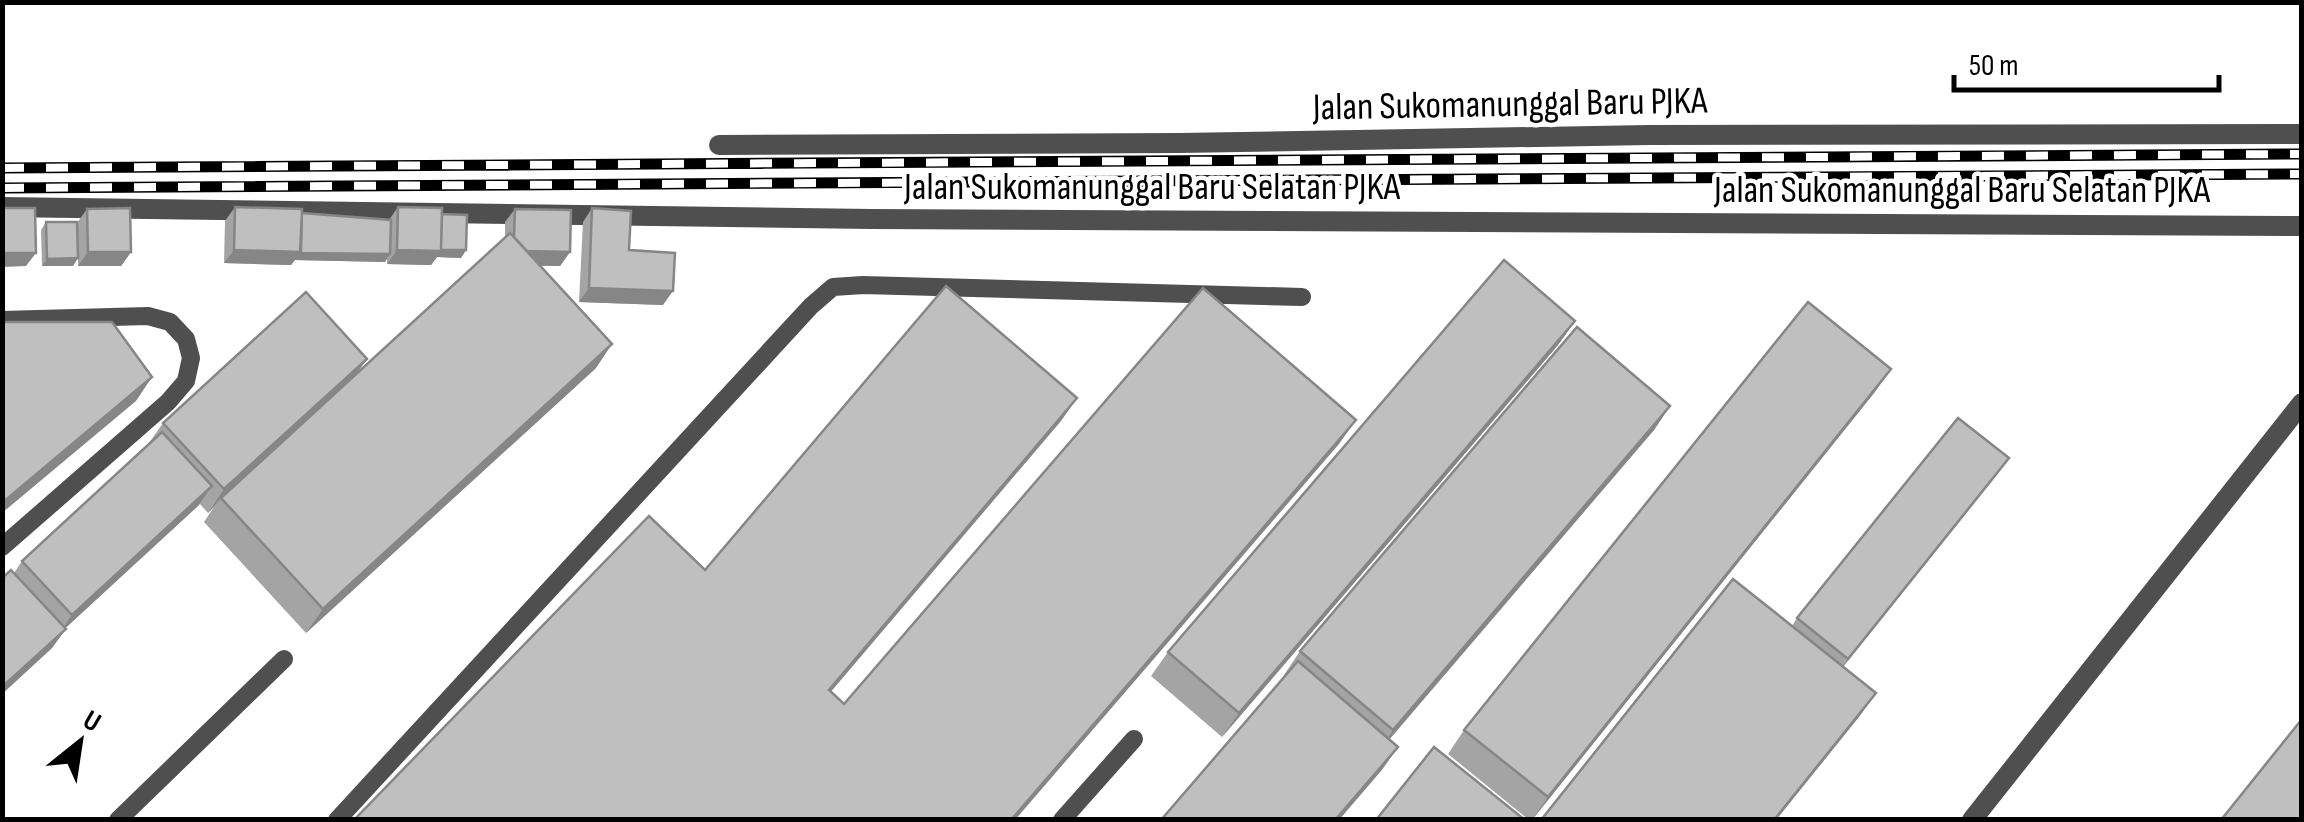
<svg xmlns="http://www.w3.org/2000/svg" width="2304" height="822" font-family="'Sofia Sans Condensed',sans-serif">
<rect width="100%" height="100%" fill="#fff"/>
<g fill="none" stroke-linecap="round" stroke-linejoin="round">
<path stroke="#4f4f4f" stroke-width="18" d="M2 320 148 316 170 322 186 339 191 358 186 381 168 402 2 547
M118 820 284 659
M337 820 811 306 833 287 863 285 1302 297
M1062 820 1134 739"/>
<path stroke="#4f4f4f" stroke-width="20" d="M719 145 1179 143 1649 135 2302 134
M2 207 871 219 2302 226
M1972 820 2302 403"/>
<g stroke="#000" stroke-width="11">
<path id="rail" d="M2 168 2302 154
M2 188 2302 174"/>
</g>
<use href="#rail" stroke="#fff" stroke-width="8" stroke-dasharray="22" stroke-linecap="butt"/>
</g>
<path fill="#a4a4a4" d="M235 207 389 220 398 207 442 214 466 250 461 258 437 257 431 265 387 264V258L385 262 295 260 291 265 224 263 225 221Z
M592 208 629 250 663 305 579 302 583 222Z
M87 209 131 252 121 266H78L77 223Z
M515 209 570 252 560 266H540L596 368 306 633 204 522 214 507 208 513 200 504 65 628 52 648 2 694V578L14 573 22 561 147 446 163 423 357 374 505 238V222Z
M46 222 73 266H42L41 230Z
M1575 321 1558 345 1222 737 1151 676 1168 652Z
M1891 369 1874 393 1532 820H1529L1448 754 1464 730Z
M1670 406 1654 430 1389 739 1398 747 1381 771 1284 675 1300 651Z
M2009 458 1995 477 1843 667 1859 717 1792 626 1797 618Z"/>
<path fill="#868686" d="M234 250 390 254 385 262 295 260 291 265 224 263Z
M397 250H466L461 258 437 257 431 265 387 264Z
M514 251 570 252 560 266 504 264Z
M88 252H131L121 266H78Z
M2 253H36L26 266 2 267Z
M78 258 73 266H42L47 259Z
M589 288 673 291 663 305 579 302Z
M1575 321 1558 345 1222 737 1239 713Z
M612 344 596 368 306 633 323 609Z
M367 359 350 383 221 498 208 513 224 489Z
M1891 369 1874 393 1532 820 1548 797Z
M152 377 136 401 2 513V503Z
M1077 398 1061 421 812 714 829 690Z
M1670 406 1654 430 1377 754 1393 730Z
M1356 420 1339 444 1015 820H1011Z
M2009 458 1995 477 1834 678 1848 659Z
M212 486 198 506 58 635 72 615Z
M66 629 52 648 2 694V687Z
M1876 693 1859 717 1776 820H1774Z
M1398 747 1381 771 1339 820H1335Z"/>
<path fill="#bfbfbf" stroke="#868686" stroke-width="2.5" d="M235 207 302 209 301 252 234 250Z
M398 207 442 208 441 251 397 250Z
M2 208H35L36 253H2Z
M130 208 131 252H88L87 209Z
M592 208 631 211 629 250 675 253 673 291 589 288Z
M515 209 571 210 570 252 527 251 514 237Z
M302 213 391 220 390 254 300 253Z
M442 214 467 215 466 250H441Z
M46 222H77L78 258 47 259Z
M510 233 612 344 323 609 221 498Z
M1504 260 1575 321 1239 713 1168 652Z
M946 286 1077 398 829 690 844 704 1203 288 1356 420 1011 820H354L649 516 705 570Z
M306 292 367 359 224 489 163 423Z
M1808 302 1891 369 1548 797 1464 730Z
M2 322H112L152 377 2 503Z
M1577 327 1670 406 1393 730 1300 651Z
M1958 418 2009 458 1848 659 1797 618Z
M162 432 212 486 72 615 22 561Z
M11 570 66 629 2 687V578Z
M1733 579 1876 693 1774 820H1541Z
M1298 661 1398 747 1335 820H1161Z
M2302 719V820H2221Z
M1434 747 1525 820H1376Z"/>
<g text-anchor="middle" stroke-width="9" stroke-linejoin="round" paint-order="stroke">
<g font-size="38" fill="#000" stroke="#fff">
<text transform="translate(1510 103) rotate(-1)" y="13">Jalan Sukomanunggal Baru PJKA</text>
<text x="1152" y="199">Jalan Sukomanunggal Baru Selatan PJKA</text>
<text x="1962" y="202">Jalan Sukomanunggal Baru Selatan PJKA</text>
</g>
</g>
<rect width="2304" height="822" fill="none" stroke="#000000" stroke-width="10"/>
<g transform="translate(80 742) rotate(30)" stroke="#ffffff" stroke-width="8" paint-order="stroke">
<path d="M0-8L18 38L0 25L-18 38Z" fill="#000000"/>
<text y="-15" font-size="28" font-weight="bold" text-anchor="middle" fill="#000000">U</text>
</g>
<path d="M1954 75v15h265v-15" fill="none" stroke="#000000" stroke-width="5"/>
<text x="1969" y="75" font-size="30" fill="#000000" stroke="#ffffff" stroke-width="8" paint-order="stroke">50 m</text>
</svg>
